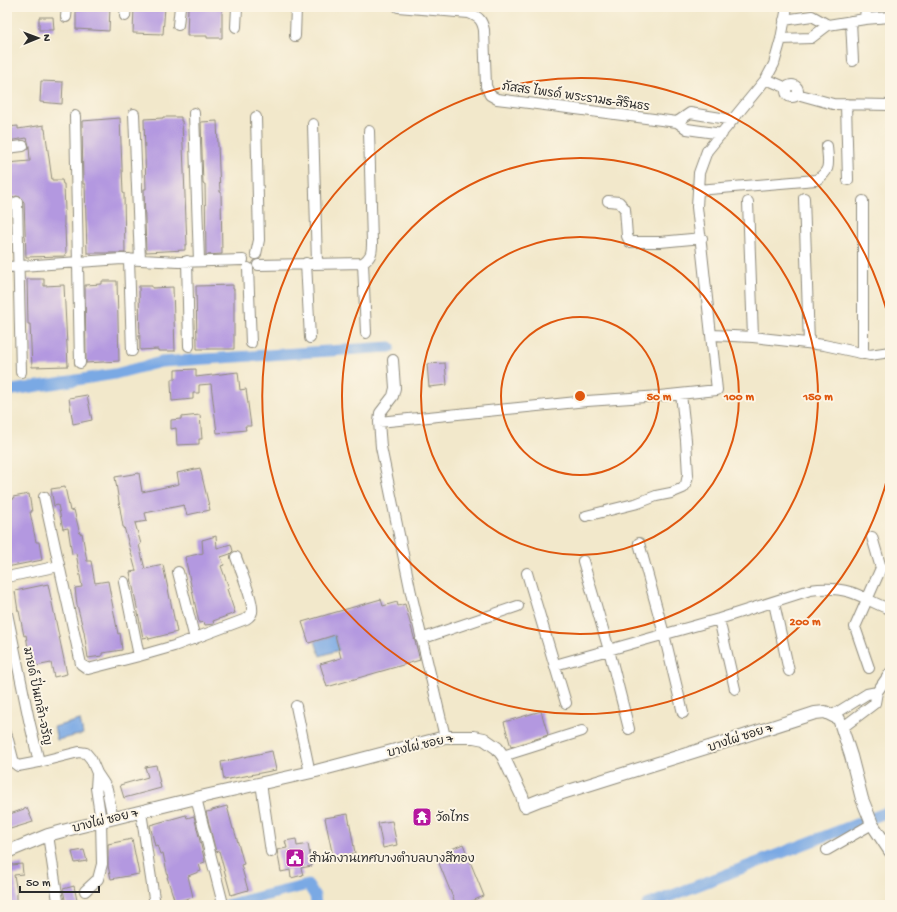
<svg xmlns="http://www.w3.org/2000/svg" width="897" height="912" font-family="'Gochi Hand','Playpen Sans Thai',sans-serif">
<rect width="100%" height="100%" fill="#fcf5e5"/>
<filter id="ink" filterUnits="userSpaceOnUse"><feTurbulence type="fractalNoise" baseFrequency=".025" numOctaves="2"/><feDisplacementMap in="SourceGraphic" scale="8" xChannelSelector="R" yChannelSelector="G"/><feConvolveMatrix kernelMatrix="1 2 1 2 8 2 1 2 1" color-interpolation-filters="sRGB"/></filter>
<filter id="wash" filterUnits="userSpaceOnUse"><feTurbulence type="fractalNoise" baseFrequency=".012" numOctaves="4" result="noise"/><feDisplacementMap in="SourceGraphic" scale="16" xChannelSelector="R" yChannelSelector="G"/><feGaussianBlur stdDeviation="0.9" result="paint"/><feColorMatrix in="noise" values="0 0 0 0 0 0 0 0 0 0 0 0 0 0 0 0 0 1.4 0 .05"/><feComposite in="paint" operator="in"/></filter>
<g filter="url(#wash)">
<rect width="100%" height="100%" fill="#f2e8cb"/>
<path fill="#7aa9e4" stroke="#526a88" d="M335 635 339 650 320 656 315 641Z
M80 720 83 734 57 740 54 727Z"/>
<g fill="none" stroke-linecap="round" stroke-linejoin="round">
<path stroke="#7aa9e4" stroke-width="11" d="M7 391 115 374 161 362 390 347
M226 905 308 885 315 896 316 905
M647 905 890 811"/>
</g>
<g id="blocks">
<path fill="#b398e0" d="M76 7H110L109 31 76 29Z
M134 7H165L163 34 133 33Z
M188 7 222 8V38H207V36H187Z
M39 17H53L54 30H39Z
M41 81 63 82 62 104 40 102Z
M163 117H181V121H182L187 245H185V250L146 252 144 189H146L144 119 163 118Z
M120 118 123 193H124L125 253H87L85 184H83L82 121Z
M217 121 220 192H221L222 254 206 255 205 184H203L201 122Z
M44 125V129H45L52 180H62L63 184H64L65 211H64V227H65L66 254H65V256L26 257 24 202 20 197 16 196 12 199 11 203H7V163L30 161 29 146 27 138 7 141V127L18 126V129Z
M27 279H44V286L64 285 68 366 32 367 30 324H28Z
M102 281H117L119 361 86 363 85 285 102 284Z
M233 285V289H234V349H197L196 286Z
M139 286H152V288L173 287 175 351H158V349L140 350Z
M445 363 447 385 429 387 427 364Z
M196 369V377L238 372 240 390 246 389 251 426H245L246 430 217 433 211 384 199 385V393H193V399L172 401 171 384V379H175V370Z
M87 395 92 420 73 424 69 398Z
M200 415 202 439H199V444L177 445 176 428 171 429V420L181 419V417Z
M200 468 210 510 187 515 184 505 145 513 147 521 135 523 141 544 139 545 145 569 163 565 177 632 149 639 148 637 143 638 130 572 136 571 124 527H123L115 477 139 473 142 492 179 484 177 473Z
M65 487 70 511 74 510 80 534 82 533 87 561H91L95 583 108 581 118 634 120 633 122 650 102 653V656L88 658 84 632 77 605 75 588 82 587 76 553 72 554 68 528 63 529 58 505 54 506 51 489Z
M29 494 32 512H30L36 542H39L42 560 7 567V500L14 499 13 497Z
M216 536 217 548 231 544 233 551 230 554 221 557 224 565 221 566 229 588 227 589 235 613 213 621 214 624 205 625 204 622 199 623 185 557 203 553 202 540Z
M48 584 67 674 54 677 51 663 31 667 26 635 24 636 19 611H18L15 591Z
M381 599 383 606 397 602 398 606 405 604 420 660 327 687 320 664 341 658 335 635 309 643 302 622Z
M541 711 548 735 511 747 504 722Z
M272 751 276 770 224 780 221 762Z
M156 765 161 788 124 798 120 785 148 777 145 767Z
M227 806 233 829H234L244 864 241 865 248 890 231 895 219 851 216 852 206 812 212 811V810Z
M27 808 33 822 7 830V815Z
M348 814 355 853 333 857 325 818Z
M186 815 187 818 194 816 205 862 199 864 201 871 188 876 193 897 175 902 167 877H168L163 853 160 854 157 845 155 846 150 825Z
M392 821 397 845 383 848 378 823Z
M132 839 139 874 111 879 108 866V844Z
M296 839 297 846 308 844 312 866 301 868 303 875 291 878 290 870 281 872 277 850 287 848 285 841Z
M463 844 484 896 462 905H456L436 856Z
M84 850 87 861 75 863 72 852Z
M7 862H11L12 865 22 864 23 874 14 875 17 892V905H7V897H8L7 889Z
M74 886 78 905H66L63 889Z"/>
</g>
</g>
<g filter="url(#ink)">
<use href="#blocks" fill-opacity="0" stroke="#8e8a7b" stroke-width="1"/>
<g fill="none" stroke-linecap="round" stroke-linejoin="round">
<g stroke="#8e8a7b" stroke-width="12">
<path id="minor" d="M398 7 469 13C479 17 482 20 484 30L486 86 490 95 497 99 677 122 687 129 722 134
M125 16 126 7
M66 17 67 7
M865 19 866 7
M784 20 812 16 828 25
M851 21 853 61
M178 25 180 7
M236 27 237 7
M295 36 296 7
M781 39 811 38 828 25 865 19 890 17
M766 79 787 88
M786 91a6 6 0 1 1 12 0a6 6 0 1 1-12 0Z
M797 94 833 104 890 105
M846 104 848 180
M194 113 199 261
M134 114 140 260
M75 116 80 363
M256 117 259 240 256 254
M677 122 690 113 733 120
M313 124 317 263
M7 148 23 146
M698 190 816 180C832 170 828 163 827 146
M804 198 809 343
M608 201 619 202 625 209 627 236 630 242H660L702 238
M863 201V354
M17 202 21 372
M748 202 753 337
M129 259 132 351
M187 261 189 346
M306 263 310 338
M363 263 366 333
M258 265 363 263C371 257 372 253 372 243L369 131
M7 267 122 259 179 262 243 260
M248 268 251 343
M712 335 753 337 824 345 870 355 890 352
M393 360 395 388 393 396 380 413 379 422 381 447 411 593 445 737
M379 422 587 401 660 396 717 390 697 207 699 173 707 151 766 79 774 64 781 39 787 7
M44 497 81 664 88 669 139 656 174 646 246 619C249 617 251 616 252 612 254 602 240 569 236 557
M586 516 638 503 656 496 671 493 683 488 686 484 688 475 686 440 681 394
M639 543 664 634 683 713
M583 561 609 650 629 729
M178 572 195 639
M527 573 566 703
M7 577 59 566
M124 582 139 656
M774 603 789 671
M7 613 29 720 39 762 79 752 86 753 91 759 97 773 103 782 107 789 113 819
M719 619 735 689
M421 639 518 606
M555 665 719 619 810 590C823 588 837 588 850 592 864 596 876 605 890 609
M869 668 855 627 881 568 872 537
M296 706 310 773
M833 715 867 694 877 692
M842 728 875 703 877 692 890 673
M7 736 14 763 18 766 39 762
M503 756 582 731
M261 783 271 852
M196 798 222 900
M141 812 155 905
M48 835 58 901
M827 850 872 824
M85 891 98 879 102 864 101 821 96 788 97 773"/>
</g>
<g stroke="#8e8a7b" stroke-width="14">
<path id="tertiary" d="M7 852 48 835 74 828 196 798 316 771 445 737H474L484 739 497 748 503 756 522 796 525 806 540 800 741 737 815 713 825 712 839 719 851 756 862 799 872 824 890 851"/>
</g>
<use href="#minor" stroke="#fff" stroke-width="10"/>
<use href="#tertiary" stroke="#fff" stroke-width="12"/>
</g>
</g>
<g fill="none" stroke="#df570e" stroke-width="2">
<circle cx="580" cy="396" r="79"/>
<circle cx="580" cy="396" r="159"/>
<circle cx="580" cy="396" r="238"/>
<path d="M890 468A318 318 0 1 1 890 324"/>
</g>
<defs>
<g id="temple-square" transform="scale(1)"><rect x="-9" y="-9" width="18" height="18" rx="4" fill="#b5179e" stroke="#fcf5e5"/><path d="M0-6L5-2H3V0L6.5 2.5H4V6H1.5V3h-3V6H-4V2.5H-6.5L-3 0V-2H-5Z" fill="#fff"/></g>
<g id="civic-square" transform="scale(1)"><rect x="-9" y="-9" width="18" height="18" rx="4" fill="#b5179e" stroke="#fcf5e5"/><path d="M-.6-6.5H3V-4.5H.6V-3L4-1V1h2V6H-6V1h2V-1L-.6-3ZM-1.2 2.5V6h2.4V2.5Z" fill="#fff"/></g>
</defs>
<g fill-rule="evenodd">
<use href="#temple-square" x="422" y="817"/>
<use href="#civic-square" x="295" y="858"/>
</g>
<g text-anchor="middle" stroke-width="4" stroke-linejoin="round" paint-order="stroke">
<g font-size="12" fill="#2b2b2b" stroke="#fcf5e5">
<text transform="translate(576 96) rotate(8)" y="4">ภัสสร ไพรด์ พระราม5-สิรินธร</text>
<text transform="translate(38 696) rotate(78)" y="4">มายด์ ปิ่นเกล้า-จรัญ</text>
<text transform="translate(740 737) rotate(-18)" y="4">บางไผ่ ซอย 7</text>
<text transform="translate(420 745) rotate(-13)" y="4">บางไผ่ ซอย 7</text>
<text transform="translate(105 820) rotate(-14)" y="4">บางไผ่ ซอย 7</text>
</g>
<g font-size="12" fill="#2b2b2b" stroke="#fcf5e5" text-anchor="start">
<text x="436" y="821">วัดไทร</text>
<text x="309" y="862">สำนักงานเทศบางตำบลบางสีทอง</text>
</g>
</g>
<circle cx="580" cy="396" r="6" fill="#df570e" stroke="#fcf5e5" stroke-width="2"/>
<g font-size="12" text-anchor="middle" font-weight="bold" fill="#df570e" stroke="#fcf5e5" stroke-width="4" stroke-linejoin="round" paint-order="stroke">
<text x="659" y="400">50 m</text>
<text x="739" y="400">100 m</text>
<text x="818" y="400">150 m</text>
<text x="805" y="625">200 m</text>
</g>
<rect width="897" height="912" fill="none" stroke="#fcf5e5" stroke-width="24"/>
<g transform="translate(38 38) rotate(89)" stroke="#fcf5e5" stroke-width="3" paint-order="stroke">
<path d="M0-3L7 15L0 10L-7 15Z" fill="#2b2b2b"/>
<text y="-6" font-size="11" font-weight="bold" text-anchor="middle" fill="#2b2b2b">N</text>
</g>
<path d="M20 886v6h79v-6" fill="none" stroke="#2b2b2b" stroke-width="2"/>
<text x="26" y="886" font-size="12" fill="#2b2b2b" stroke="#fcf5e5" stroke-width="3" paint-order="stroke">50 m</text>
</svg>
